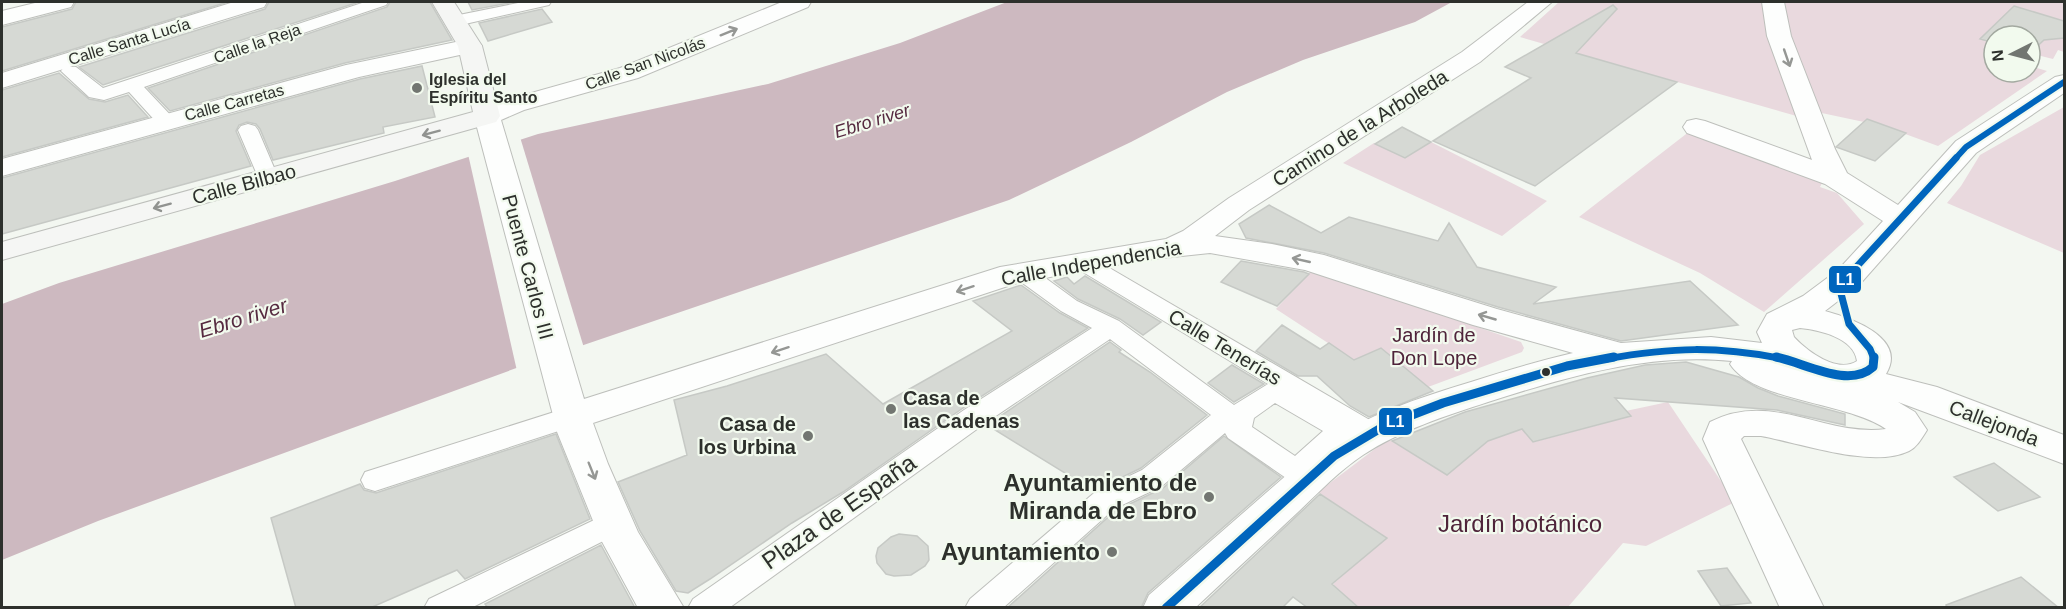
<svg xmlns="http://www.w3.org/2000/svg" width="2066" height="609" font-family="Arial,sans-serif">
<rect width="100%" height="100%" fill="#f3f7f1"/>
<path fill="#e9d9de" d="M1559 2H1766L1769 28 1800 117 1520 37Z
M1782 2H2064V52L2058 50 2053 59 2037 55 2030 62V36H1994V72H2030V66L2047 71 1938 146 1867 120 1864 122 1817 112 1802 79 1782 8Z
M2064 107V253L1947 203 1961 186 1980 155Z
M1690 131 1822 183 1820 187 1837 193 1864 224 1764 312 1700 273 1579 217Z
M1431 142 1547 201 1502 236 1343 163 1374 143 1405 158Z
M1312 270 1521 342 1524 348 1522 352 1428 387 1381 348 1354 360 1276 309Z
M1668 402 1735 502 1646 546 1623 543 1568 607 1359 608 1333 584 1386 538 1318 492 1388 439 1447 475 1485 442 1522 429 1534 442 1602 424 1621 412Z"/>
<path fill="#cdb9c0" d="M1007 2H1452L1415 22 1303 60 1227 92 1131 142 1009 200 522 366 98 521 2 560V304L59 283 395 181 538 134 768 84 900 43Z"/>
<path fill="#f3f7f1" d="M520 137 584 348 517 371 468 154Z"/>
<path fill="#d6d9d4" stroke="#c6c9c5" stroke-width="1.5" d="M76 2H228L2 71V27L72 9Z
M269 2H359L103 85 79 67 265 9Z
M390 2H430L452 40 345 63 170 111 148 88 387 7Z
M468 2H514L472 10Z
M1613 5 1617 9 1576 53 1677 82 1535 186 1433 141 1531 78 1505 67Z
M2014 6 2064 21V38L2044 40 2030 53V36H1994V43L1980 39Z
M542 9 552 22 488 41 479 23Z
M422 66 435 117 383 127 384 133 273 160 260 129 256 124 247 122 239 125 236 131 251 166 2 234V178L360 79Z
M59 73 89 99 105 102 128 95 148 117 2 157V90Z
M1867 119 1906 133 1875 161 1836 147Z
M1402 127 1431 142 1405 158 1375 144Z
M1269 205 1321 233 1349 217 1438 241 1449 223 1477 267 1556 287 1533 304 1690 281 1738 325 1621 341 1498 307 1324 253 1246 238 1239 224Z
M1241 261 1304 272 1309 274 1277 306 1221 282Z
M1085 276 1161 322 1143 335 1120 319 1078 299 1054 281 1067 277 1074 284Z
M1021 285 1060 313 1088 328 963 408 843 492 792 523 710 579 688 593 676 591 640 531 618 482 687 455 674 400 727 386 826 354 883 404 1012 331 973 301Z
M1282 325 1320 349 1329 343 1354 360 1381 348 1433 391 1369 417 1350 406 1317 376H1298L1256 351Z
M1110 342 1121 350 1119 352 1150 372 1207 415 1141 468 1094 491 987 425Z
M1686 362 1739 377 1758 388 1778 396 1845 414V425L1777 410 1615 398 1631 416 1533 442 1522 429 1488 441 1447 475 1392 441 1465 412 1587 378 1645 365Z
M1232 365 1264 384 1234 402 1208 383Z
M556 434 590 519 465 579 457 570 370 608H296L271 518 360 484 364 490 376 493Z
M1224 436 1281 477 1148 593 1141 608H1007L1115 511 1163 488Z
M1994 463 2040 497 1998 511 1954 477Z
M1320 494 1387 538 1332 584 1359 608H1308L1293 597 1282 608H1199Z
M899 534 917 536 928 546 929 560 925 566 911 575 894 576 886 574 877 563 876 556 878 548 891 537Z
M601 545 635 608H488L485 604Z
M1727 568 1751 603 1721 606 1698 571Z
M2021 577 2059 608H1947L1946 605Z"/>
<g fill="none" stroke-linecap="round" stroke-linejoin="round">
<g stroke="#bdbfbb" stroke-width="2">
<path id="pedestrian" d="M365 2H388L386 5 144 87 176 121 173 125H159L129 92 104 100 89 97 61 71 64 67H76L103 88Z
M523 2H551L549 5 465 24 457 19 459 15Z
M248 124 255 126 258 130 278 177 275 181 268 183 261 181 258 177 238 130 241 126Z
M1081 254 1089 256 1380 426 1384 433 1380 440 1370 443 1353 435 1306 478 1296 482 1286 478 1228 438 1225 433 1162 486 1114 509 1003 608H965L970 599 1094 493 1142 470 1211 415 1110 339 984 424 729 608H688L693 599 964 410 1092 328 1061 311 1013 276 1009 271 1013 266 1021 264 1029 266 1077 301 1119 321 1234 405 1268 384 1073 266 1070 261 1073 256ZM1275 403 1323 431 1295 456 1252 427 1254 418Z
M570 407 580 410 583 417 580 424 375 491 365 488 361 480 365 472Z
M613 511 623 515 628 523 623 531 471 608H424L429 599Z"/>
</g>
<g stroke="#bdbfbb" stroke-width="2">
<path id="minor" d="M39 2H74L71 7 2 25V11Z
M234 2H267L264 7 2 88V73Z
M782 2H811L808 7 638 78 524 110 501 120 584 399 1000 267 1166 239 1183 231 1229 198 1462 52 1528 2H1552L1480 62 1249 210 1215 236 1272 244 1324 255 1497 309 1621 343 1711 337 1762 343 1757 332 1767 314 1803 296 1838 270 1883 221 1825 184 1687 133 1683 127 1687 121 1696 119 1705 121 1812 160 1767 36 1762 2H1784L1791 36 1835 149 1847 173 1898 205 1956 141 2055 77 2064 75V93L1976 153 1860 284 1825 311C1851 318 1908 338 1886 374L1937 387 2064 435V464L1898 402 1915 412 1927 430C1922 438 1917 447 1909 451 1872 469 1800 443 1761 436H1744L1741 439 1824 608H1780L1703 439 1710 422C1772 390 1824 437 1886 429 1847 402 1753 401 1730 364L1732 361C1649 352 1566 377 1488 402 1445 416 1401 430 1363 455 1339 471 1319 492 1298 512 1264 544 1229 576 1195 608H1143L1149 595 1320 446C1367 415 1418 398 1471 382 1505 371 1539 361 1573 353L1473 325 1305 270 1210 253 1144 260 1017 283 593 423 608 464 638 532 684 608H638L600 538 551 417 553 415 474 116 478 110 506 100 620 68ZM1800 328C1820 330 1854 338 1857 361 1837 374 1807 351 1794 337L1792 330Z
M470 39 478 41 482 46 478 51 359 77 2 176V159L346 65Z"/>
</g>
<g stroke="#bdbfbb" stroke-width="2">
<path id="secondary" d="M432 2H454L482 46 500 116 496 122 2 260V242L473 112 458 46Z"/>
</g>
<use href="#pedestrian" fill="#fdfefd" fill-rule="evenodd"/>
<use href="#minor" fill="#fdfefd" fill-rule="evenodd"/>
<use href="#secondary" fill="#f5f6f4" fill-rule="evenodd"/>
<g stroke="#f2faee" stroke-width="10">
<path id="bus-1-far2" d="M1955 159 1966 147 2064 82"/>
</g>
<g stroke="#f2faee" stroke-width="11">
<path id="bus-1-far1" d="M1606 359C1673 347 1717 346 1784 359
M1874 359 1870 349 1849 324 1839 286 1956 158"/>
</g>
<g stroke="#f2faee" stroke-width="14">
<path id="bus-1" d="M1776 357C1805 363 1849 389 1873 367L1874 357
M1166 608 1334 456 1386 425 1443 403 1567 366 1614 357"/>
</g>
<use href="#bus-1-far2" stroke="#0065bd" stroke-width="6"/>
<use href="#bus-1-far1" stroke="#0065bd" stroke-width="7"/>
<use href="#bus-1" stroke="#0065bd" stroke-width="9"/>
</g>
<defs><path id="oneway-shaft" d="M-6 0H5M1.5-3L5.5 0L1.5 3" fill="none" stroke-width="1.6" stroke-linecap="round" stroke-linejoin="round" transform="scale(1.5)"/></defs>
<g stroke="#959794">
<use href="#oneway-shaft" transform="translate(729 32) rotate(-22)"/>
<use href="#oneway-shaft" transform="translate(1787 58) rotate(71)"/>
<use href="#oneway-shaft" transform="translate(1301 260) rotate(-167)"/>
<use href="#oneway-shaft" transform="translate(965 289) rotate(162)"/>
<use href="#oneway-shaft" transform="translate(1487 317) rotate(-164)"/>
<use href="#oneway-shaft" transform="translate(780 350) rotate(162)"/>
<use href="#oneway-shaft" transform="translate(592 471) rotate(68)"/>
</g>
<g stroke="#919390">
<use href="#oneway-shaft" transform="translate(431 133) rotate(165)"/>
<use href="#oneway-shaft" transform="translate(162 206) rotate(165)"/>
</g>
<g fill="#727671" stroke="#f2faee" stroke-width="2">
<circle cx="417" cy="88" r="6"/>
<circle cx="891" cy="409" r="6"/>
<circle cx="808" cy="436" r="6"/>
<circle cx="1209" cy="497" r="6"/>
<circle cx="1112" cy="552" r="6"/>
</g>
<circle fill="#2d302c" stroke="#f2faee" stroke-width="2" cx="1546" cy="372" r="5"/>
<g text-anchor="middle" stroke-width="4.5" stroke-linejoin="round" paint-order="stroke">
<g font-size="16" fill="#2d302c" stroke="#f2faee">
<text transform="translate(129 41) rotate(-17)" y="6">Calle Santa Lucía</text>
<text transform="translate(257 43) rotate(-19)" y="6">Calle la Reja</text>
<text transform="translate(645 63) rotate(-20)" y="6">Calle San Nicolás</text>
<text transform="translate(234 102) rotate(-15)" y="6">Calle Carretas</text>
</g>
<g font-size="16" font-weight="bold" fill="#2d302c" stroke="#f2faee" text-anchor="start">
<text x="429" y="85">Iglesia del<tspan x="429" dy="18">Espíritu Santo</tspan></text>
</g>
<g font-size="18" font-style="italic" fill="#562a40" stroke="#f2faee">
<text transform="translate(872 121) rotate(-17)" y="6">Ebro river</text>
</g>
<g font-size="20" fill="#2d302c" stroke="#f2faee">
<text transform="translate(1360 128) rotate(-32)" y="7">Camino de la Arboleda</text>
<text transform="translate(244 184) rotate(-15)" y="7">Calle Bilbao</text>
<text transform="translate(1091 263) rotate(-10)" y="7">Calle Independencia</text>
<text transform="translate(528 267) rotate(75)" y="7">Puente Carlos III</text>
<text transform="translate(1225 347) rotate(31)" y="7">Calle Tenerías</text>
<text transform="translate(1994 423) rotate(21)" y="7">Callejonda</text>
</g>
<g font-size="20" fill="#4f243a" stroke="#f2faee">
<text x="1434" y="342">Jardín de<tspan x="1434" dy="23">Don Lope</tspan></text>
</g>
<g font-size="20" font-weight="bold" fill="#2d302c" stroke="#f2faee" text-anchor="start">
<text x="903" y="405">Casa de<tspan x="903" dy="23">las Cadenas</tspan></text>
<text x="796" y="431" text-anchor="end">Casa de<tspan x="796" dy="23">los Urbina</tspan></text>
</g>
<g font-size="21" font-style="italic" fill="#562a40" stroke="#f2faee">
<text transform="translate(243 318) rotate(-17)" y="7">Ebro river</text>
</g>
<g font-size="24" font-weight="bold" fill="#2d302c" stroke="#f2faee" text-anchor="end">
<text x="1197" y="491">Ayuntamiento de<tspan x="1197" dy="28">Miranda de Ebro</tspan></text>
<text x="1100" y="560">Ayuntamiento</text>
</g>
<g font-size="24" fill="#2d302c" stroke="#f2faee">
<text transform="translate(839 512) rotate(-35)" y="8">Plaza de España</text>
</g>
<g font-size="24" fill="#4f243a" stroke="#f2faee">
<text x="1520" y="532">Jardín botánico</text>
</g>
</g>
<g stroke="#f2faee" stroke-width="2">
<rect x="1828" y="265" width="34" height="29" rx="6" fill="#0065bd"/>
<rect x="1378" y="407" width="35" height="29" rx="6" fill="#0065bd"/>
</g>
<g font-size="16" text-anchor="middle" font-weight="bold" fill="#fff">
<text x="1845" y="285">L1</text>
<text x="1395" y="427">L1</text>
</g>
<rect width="2066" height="609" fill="none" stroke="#2d302c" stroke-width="6"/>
<g transform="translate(2012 54) rotate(264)"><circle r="28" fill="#f2faee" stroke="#a3a9a0" stroke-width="1.5"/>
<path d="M0-4.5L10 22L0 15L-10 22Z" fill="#727671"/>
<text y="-9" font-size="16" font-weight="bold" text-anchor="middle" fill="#2d302c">N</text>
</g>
</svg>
